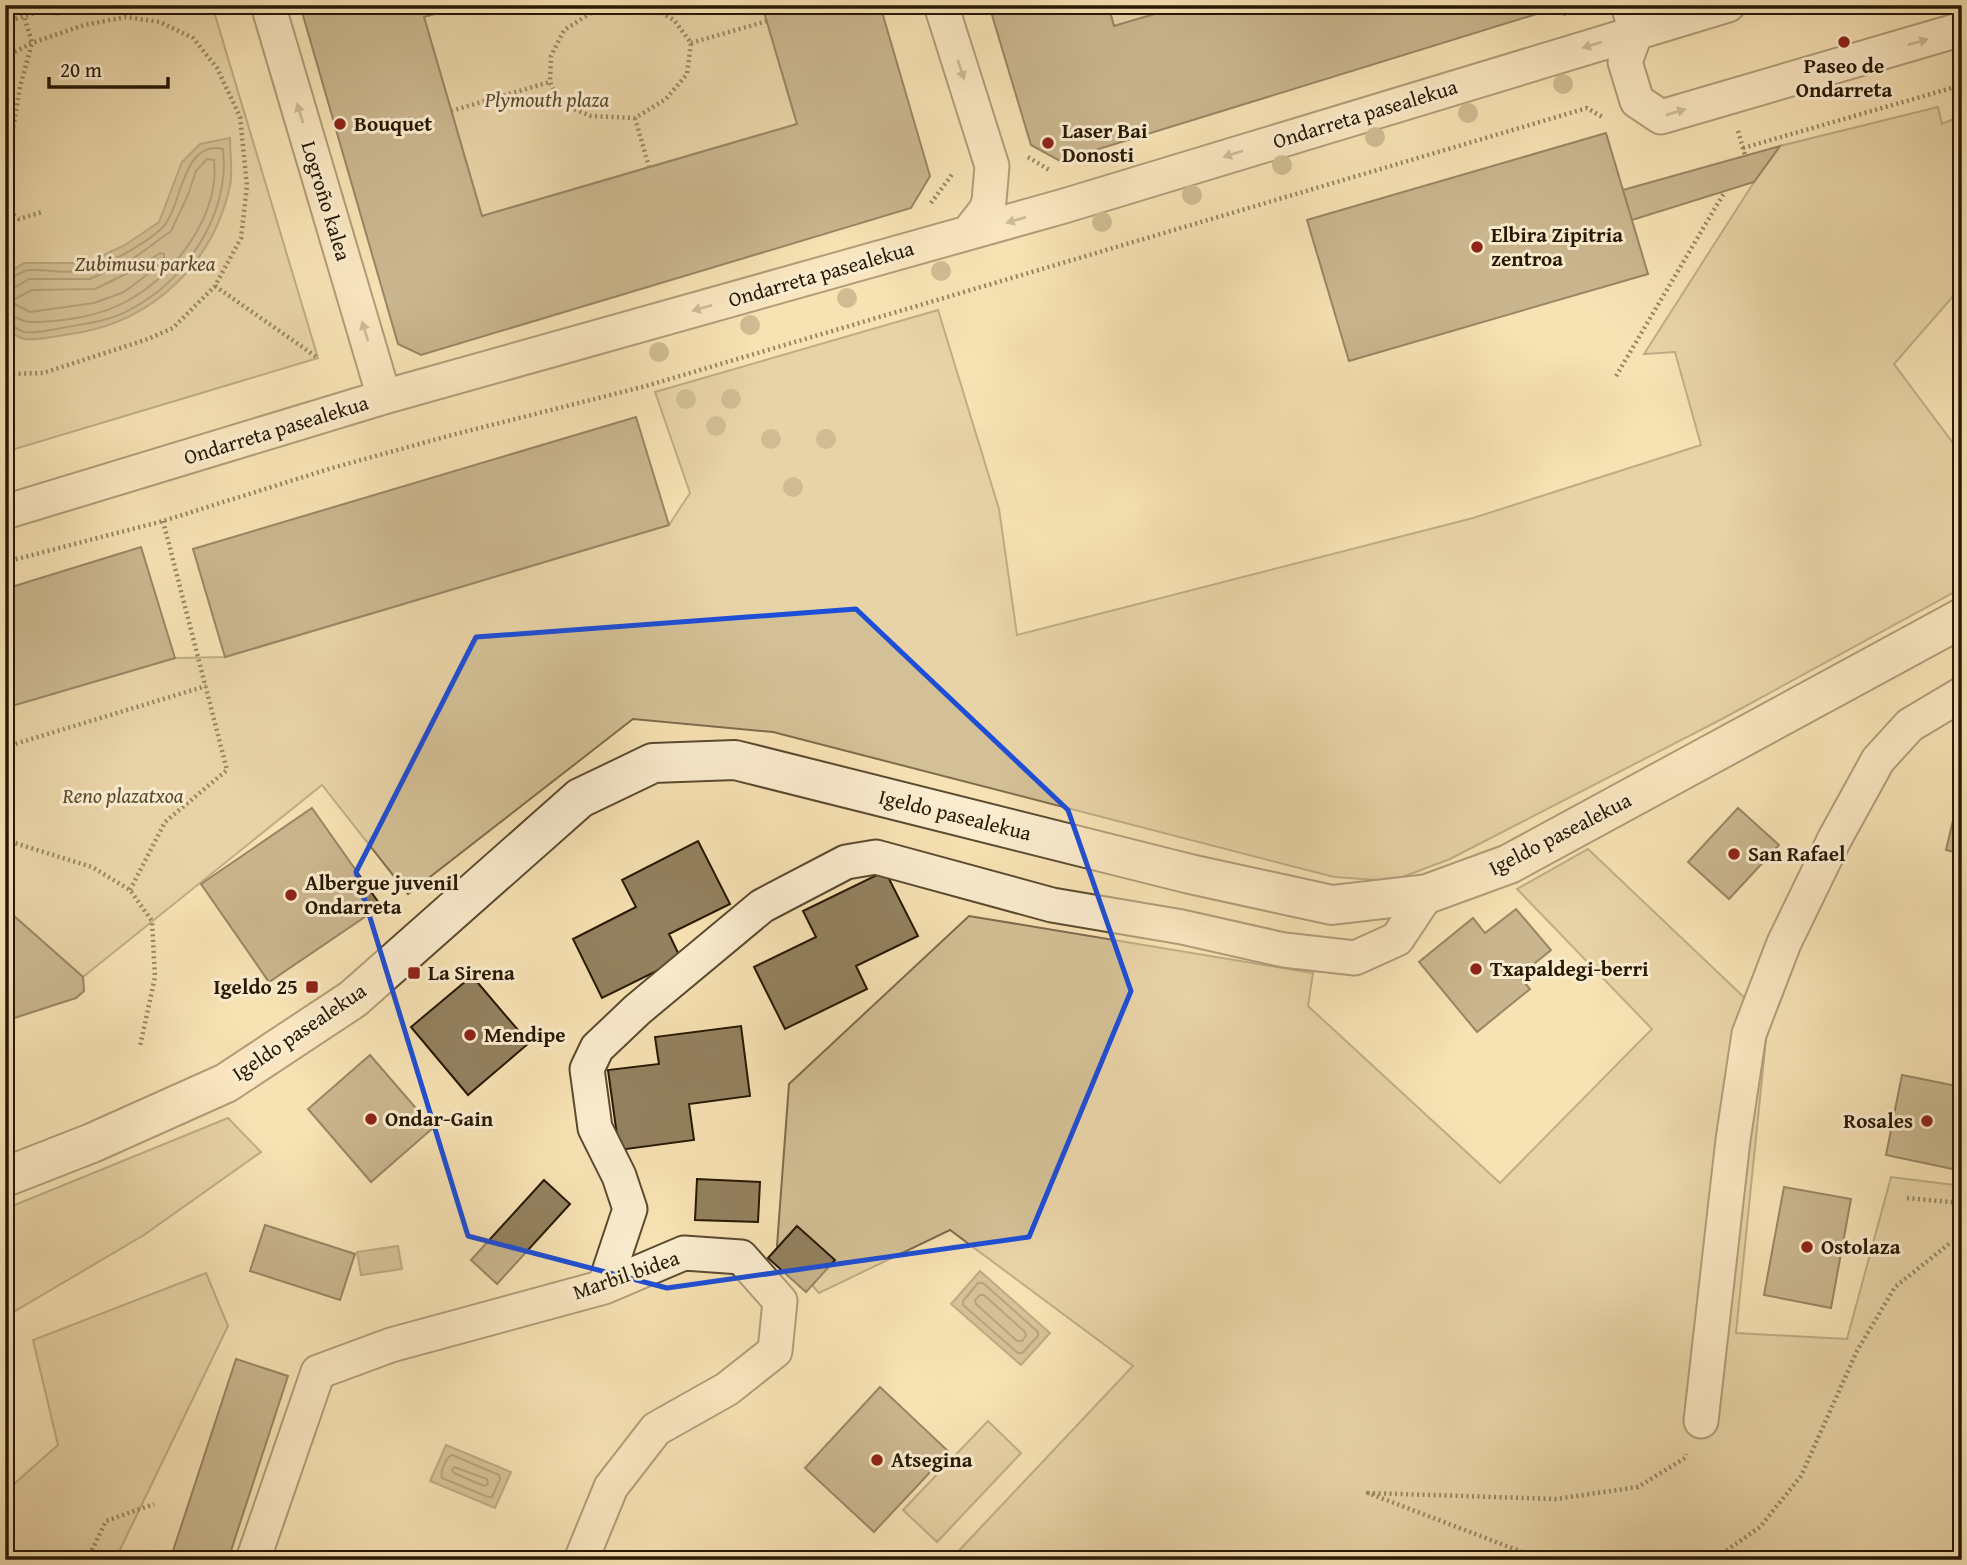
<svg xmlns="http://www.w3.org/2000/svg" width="1967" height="1565" font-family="'Gentium Book Plus',serif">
<rect width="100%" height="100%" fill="#f7e2b4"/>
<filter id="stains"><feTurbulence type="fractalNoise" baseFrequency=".00286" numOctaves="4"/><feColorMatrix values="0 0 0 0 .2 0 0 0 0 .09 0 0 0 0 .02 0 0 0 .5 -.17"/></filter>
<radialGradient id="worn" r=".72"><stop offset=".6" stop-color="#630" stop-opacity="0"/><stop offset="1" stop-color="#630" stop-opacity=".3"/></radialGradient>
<path fill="#d4c096" stroke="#7e6c4c" stroke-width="2" d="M5 5H52L56 15 88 5H212L318 358 5 452Z
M464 5H762L797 124 482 216 424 17Z
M1108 5H1185L1114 26Z
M1938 107 1942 124 1962 115V286L1894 364 1962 455V588L1722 719 1450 859 1392 881 1334 877 773 732 633 719 408 894 322 785 83 977 5 908V708L175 658 226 657 669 525 690 493 655 392 938 310 999 509 1017 635 1473 518 1701 445 1675 352 1644 354 1754 182 1780 146Z
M1588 849 1768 1020 1736 1333 1847 1339 1891 1177 1962 1186V1560H950L1133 1366 950 1230 819 1293 777 1246 789 1084 969 916 1313 973 1308 1006 1500 1183 1652 1029 1517 889Z
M228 1118 261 1152 144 1235 5 1317V1209Z
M206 1273 228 1326 115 1560H5V1492L58 1445 33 1340Z
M988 1421 1021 1453 937 1542 903 1510Z"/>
<path fill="#b09d78" stroke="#796849" stroke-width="2" d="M230 138C230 154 233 172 230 186 213 263 154 320 77 333 63 335 38 341 24 339 18 338 11 332 5 329V275L24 263H87L125 245 159 222 182 162 200 144Z
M398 1246 402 1269 361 1275 357 1252Z
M980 1271 1050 1333 1021 1365 951 1304Z
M446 1445 511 1472 495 1508 430 1481Z"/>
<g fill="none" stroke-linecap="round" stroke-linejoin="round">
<path stroke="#6c5a3e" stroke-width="2" d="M160 253 164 254V258L152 271 124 292 94 303 30 312 13 303 15 299 32 290 95 289 138 268Z
M5 280C14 279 20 271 29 270 48 269 70 275 89 270 106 266 151 240 163 227 182 207 182 139 223 149 230 212 188 278 133 308 113 320 90 323 67 327 55 329 36 334 24 332 17 330 13 324 5 323
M5 289 14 288 29 279H90L134 258 171 231 188 195 196 171 207 159 214 160C220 215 175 274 129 300 102 316 62 322 30 322 21 322 15 315 5 314
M978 1283H983L1038 1332V1336L1022 1353H1018L963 1305V1301Z
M980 1295H984L1025 1332 1026 1336 1022 1341H1017L976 1304 975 1300Z
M452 1455 499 1475 500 1479 492 1497H488L442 1478C440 1471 446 1457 452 1455Z
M454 1467 487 1479 488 1484 484 1486 454 1473 452 1470Z"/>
</g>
<path fill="#93815f" stroke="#271803" stroke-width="2" d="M300 5H464L424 17 482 216 797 124 762 5H880L930 176 911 208 421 355 398 344Z
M989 5H1108L1114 26 1185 5H1547L1543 12 1060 161 1031 145Z
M1606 133 1648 274 1349 361 1307 220Z
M1780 146 1754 182 1632 220 1623 190Z
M636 417 669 525 225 657 193 549Z
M141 547 175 658 5 708V589Z
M1958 799 1962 800V854L1946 850Z
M312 808 381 906 269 982 201 884Z
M1738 808 1779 845 1729 899 1688 862Z
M698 841 730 904 669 934 681 959 602 998 573 939 636 907 622 880Z
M885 871 918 936 856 966 867 989 785 1029 754 967 816 937 803 911Z
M5 908 83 977 84 991 76 998 5 1021Z
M1516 909 1551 950 1519 976 1530 989 1477 1032 1419 962 1473 918 1485 933Z
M472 976 529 1043 468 1095 411 1027Z
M741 1026 750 1096 689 1104 694 1140 619 1150 608 1070 659 1064 655 1037Z
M370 1055 433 1128 371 1182 308 1109Z
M1902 1075 1962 1087V1171L1886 1155Z
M697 1179 760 1182 758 1222 695 1220Z
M544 1180 570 1204 497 1284 471 1260Z
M1784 1187 1851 1199 1831 1308 1764 1295Z
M265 1225 355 1254 340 1300 250 1271Z
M797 1226 835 1260 806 1292 768 1258Z
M236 1359 288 1376 228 1560H170Z
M880 1387 949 1452 874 1532 805 1468Z"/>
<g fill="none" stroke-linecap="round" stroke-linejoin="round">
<g stroke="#5b4a2f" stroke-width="37">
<path id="minor" d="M268 5 384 397
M941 5 992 166 989 201 986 210 968 233
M1628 5 1636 32 1625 62 1637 101 1661 117 1962 29
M5 512 384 397 1064 206 1728 5
M604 1287 630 1209 619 1176 595 1128 587 1069 597 1048 637 1010 762 906 846 862 876 857 1052 905 1182 927 1284 950 1355 958 1397 939 1427 894
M1701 1421 1733 1140 1749 1034 1784 943 1834 840 1878 760 1910 725 1962 694
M253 1560 318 1372 391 1345 604 1287 684 1253 741 1257 780 1301 775 1351 727 1389 656 1429 611 1487 581 1560"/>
</g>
<g stroke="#5b4a2f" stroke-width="42">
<path id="tertiary" d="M5 1177 92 1143 226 1083 353 999 580 798 653 763 735 760 1190 874 1332 905 1427 894 1509 864 1962 618"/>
</g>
<path stroke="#271803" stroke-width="4.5" stroke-dasharray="2 3.5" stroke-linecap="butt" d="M611 5 602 6 564 30 551 56 550 82 559 103 591 116 635 118 666 99 687 74 691 43 674 20 647 5
M1563 15 1569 5
M5 22 61 5
M691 43 767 21
M5 57 32 43 84 25 126 17 160 22 193 38 217 68 240 117 247 186 241 238 215 286 173 328 148 339 43 373 5 374
M451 111 550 82
M635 118 649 167
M1738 131 1745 155
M1743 148 1962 85
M5 153 11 141 20 87 32 43 21 5
M1028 157 1051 171
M931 203 953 173
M5 208 19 219 42 212
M215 286 318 358
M1616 376 1724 193
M5 562 163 521 332 468 452 435 646 386 1587 108 1604 118
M5 747 206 686
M5 840 92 867 130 890 152 921 155 977 140 1046
M130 890 165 822 227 770 163 521
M1907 1198 1962 1203
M87 1560 106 1521 154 1504
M1543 1560 1368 1493 1556 1499 1638 1487 1685 1458 1686 1454
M1713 1560 1760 1527 1801 1476 1857 1351 1895 1287 1950 1243 1962 1240"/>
<use href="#minor" stroke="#faecce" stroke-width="33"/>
<use href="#tertiary" stroke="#faecce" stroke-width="38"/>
</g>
<g fill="#a18e6b">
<circle cx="1563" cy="84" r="10"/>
<circle cx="1468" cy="113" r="10"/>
<circle cx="1375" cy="137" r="10"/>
<circle cx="1282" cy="165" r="10"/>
<circle cx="1192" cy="195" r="10"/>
<circle cx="1102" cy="222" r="10"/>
<circle cx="941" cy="271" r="10"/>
<circle cx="847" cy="298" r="10"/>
<circle cx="750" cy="325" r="10"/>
<circle cx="659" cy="352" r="10"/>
<circle cx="686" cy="399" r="10"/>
<circle cx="731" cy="399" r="10"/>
<circle cx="716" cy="426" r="10"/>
<circle cx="771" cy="439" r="10"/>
<circle cx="826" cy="439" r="10"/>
<circle cx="793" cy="487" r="10"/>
</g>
<defs><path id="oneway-solid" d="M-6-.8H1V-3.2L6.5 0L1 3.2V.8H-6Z" transform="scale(1.75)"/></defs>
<g fill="#9b8d73">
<use href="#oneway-solid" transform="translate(1918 42) rotate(-16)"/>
<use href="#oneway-solid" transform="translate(1592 45) rotate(163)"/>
<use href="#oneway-solid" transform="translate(961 70) rotate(72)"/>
<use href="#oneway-solid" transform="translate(1676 112) rotate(-17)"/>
<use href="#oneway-solid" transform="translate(300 113) rotate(-107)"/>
<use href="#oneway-solid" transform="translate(1233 154) rotate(162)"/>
<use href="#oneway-solid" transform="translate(1016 220) rotate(164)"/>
<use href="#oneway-solid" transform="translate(702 308) rotate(164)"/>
<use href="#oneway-solid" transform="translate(365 331) rotate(-107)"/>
</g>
<path d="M0 0H1967V1565H0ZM856 609 1068 810 1131 991 1029 1237 667 1288 468 1236 356 872 476 637Z" fill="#f7e2b4" fill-opacity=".55" fill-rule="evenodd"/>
<path fill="none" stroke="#1d4ed8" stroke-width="5" stroke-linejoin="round" d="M856 609 1068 810 1131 991 1029 1237 667 1288 468 1236 356 872 476 637Z"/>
<g fill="#8f2418" stroke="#faecce" stroke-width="2.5">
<circle cx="1844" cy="42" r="7"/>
<circle cx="340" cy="124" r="7"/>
<circle cx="1048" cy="143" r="7"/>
<circle cx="1477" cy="247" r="7"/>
<circle cx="1734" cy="854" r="7"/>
<circle cx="291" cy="895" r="7"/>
<circle cx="1476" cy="969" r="7"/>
<rect x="407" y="966" width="14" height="14" rx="3.5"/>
<rect x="305" y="980" width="14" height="14" rx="3.5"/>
<circle cx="470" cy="1035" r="7"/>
<circle cx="371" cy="1119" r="7"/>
<circle cx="1927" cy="1121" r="7"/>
<circle cx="1807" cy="1247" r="7"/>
<circle cx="877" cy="1460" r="7"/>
</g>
<g text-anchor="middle" stroke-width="6" stroke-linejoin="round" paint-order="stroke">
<g font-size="21" font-weight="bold" fill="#271803" stroke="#faecce" text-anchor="start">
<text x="1844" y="73" text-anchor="middle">Paseo de<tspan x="1844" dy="24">Ondarreta</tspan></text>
<text x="354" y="131">Bouquet</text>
<text x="1062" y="138">Laser Bai<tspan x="1062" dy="24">Donosti</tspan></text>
<text x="1491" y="242">Elbira Zipitria<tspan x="1491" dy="24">zentroa</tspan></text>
<text x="1748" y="861">San Rafael</text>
<text x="305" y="890">Albergue juvenil<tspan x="305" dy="24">Ondarreta</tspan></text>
<text x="1490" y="976">Txapaldegi-berri</text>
<text x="428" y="980">La Sirena</text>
<text x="298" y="994" text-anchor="end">Igeldo 25</text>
<text x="484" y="1042">Mendipe</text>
<text x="385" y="1126">Ondar-Gain</text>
<text x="1913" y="1128" text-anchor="end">Rosales</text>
<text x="1821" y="1254">Ostolaza</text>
<text x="891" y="1467">Atsegina</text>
</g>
<g font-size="21" font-style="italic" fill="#5b4a2f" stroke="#faecce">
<text x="547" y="107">Plymouth plaza</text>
<text x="145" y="271">Zubimusu parkea</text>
<text x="123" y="803">Reno plazatxoa</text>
</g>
<g font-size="21" fill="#271803" stroke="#faecce">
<text transform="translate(1365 114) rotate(-17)" y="7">Ondarreta pasealekua</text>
<text transform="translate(326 201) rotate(73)" y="7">Logroño kalea</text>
<text transform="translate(821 274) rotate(-16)" y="7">Ondarreta pasealekua</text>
<text transform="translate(276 430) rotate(-17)" y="7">Ondarreta pasealekua</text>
<text transform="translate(955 815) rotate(14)" y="7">Igeldo pasealekua</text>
<text transform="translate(1560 834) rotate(-27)" y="7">Igeldo pasealekua</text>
<text transform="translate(299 1032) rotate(-34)" y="7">Igeldo pasealekua</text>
<text transform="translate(626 1275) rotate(-19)" y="7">Marbil bidea</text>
</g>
</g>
<rect width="1967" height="1565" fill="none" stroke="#f7e2b4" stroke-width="28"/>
<rect x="7" y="7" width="1953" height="1551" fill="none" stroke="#271803" stroke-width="3.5"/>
<rect x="14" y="14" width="1939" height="1537" fill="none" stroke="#271803" stroke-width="2"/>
<path d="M49 77v10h119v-10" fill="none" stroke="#271803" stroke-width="3.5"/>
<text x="60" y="77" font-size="21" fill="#271803" stroke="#faecce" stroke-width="5" paint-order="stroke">20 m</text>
<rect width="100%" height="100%" filter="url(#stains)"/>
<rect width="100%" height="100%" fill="url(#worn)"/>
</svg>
